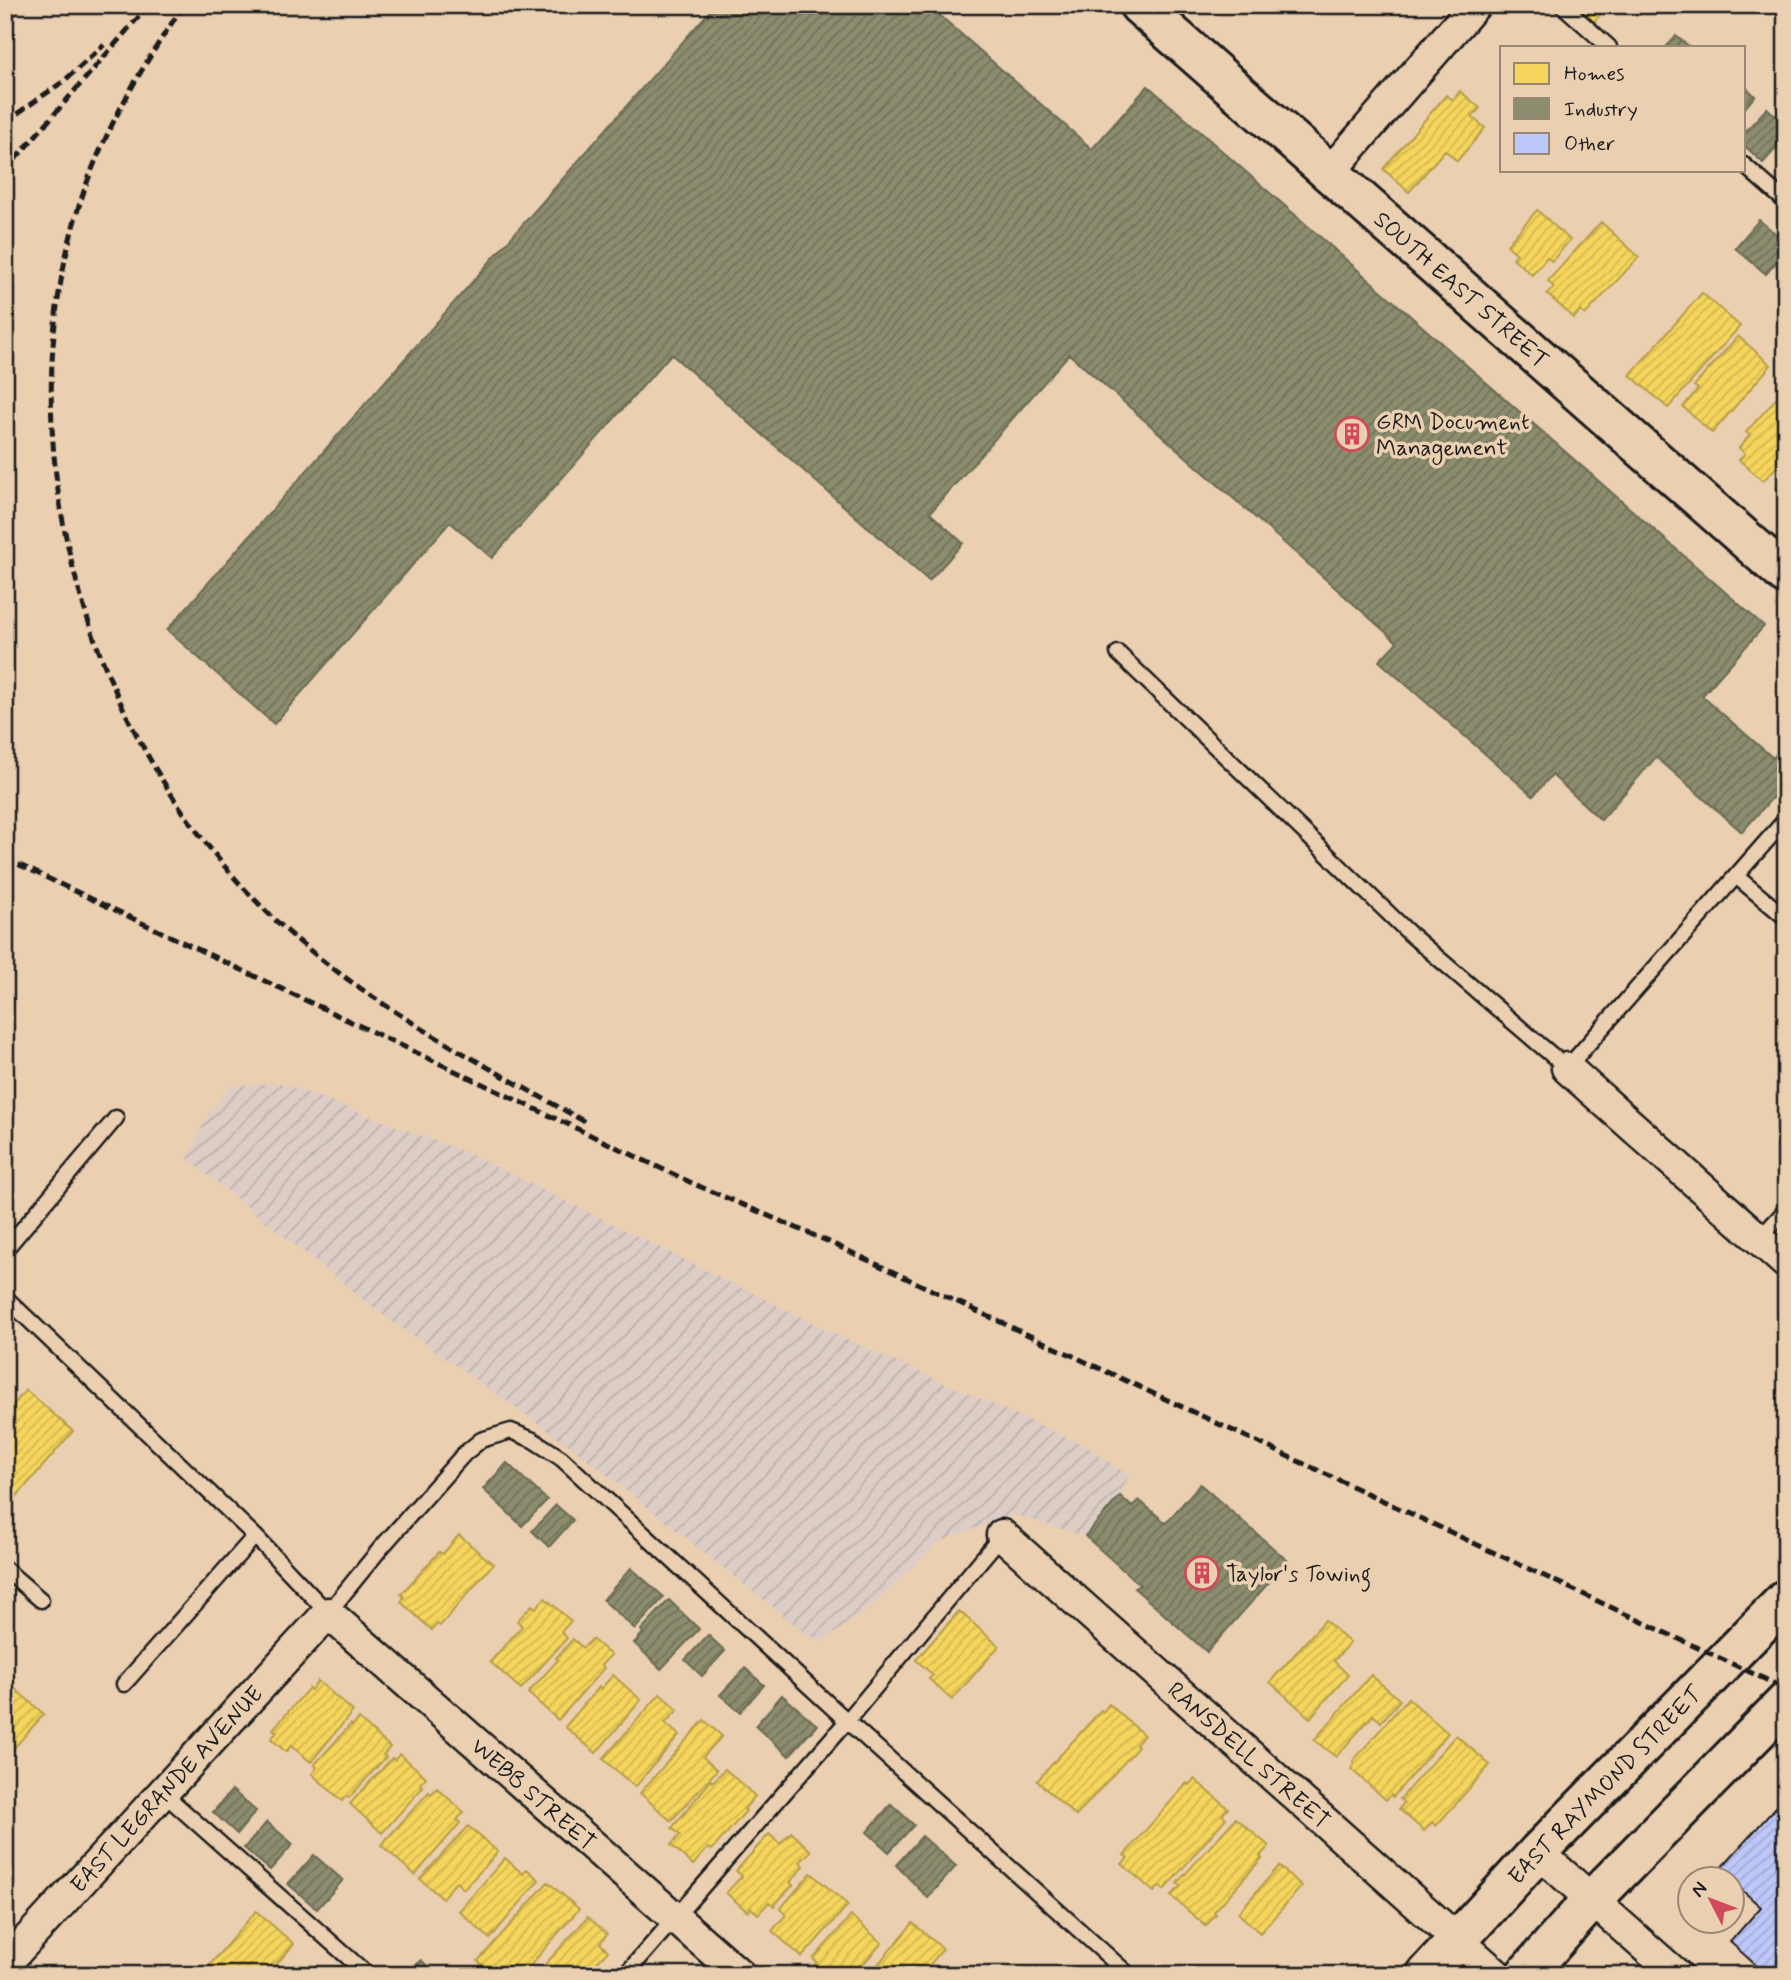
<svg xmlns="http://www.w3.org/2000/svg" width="1791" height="1980" font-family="Mynerve,sans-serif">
<defs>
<pattern id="industrial-furrows" width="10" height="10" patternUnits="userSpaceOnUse" patternTransform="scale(1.75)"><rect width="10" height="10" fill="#ddcdc7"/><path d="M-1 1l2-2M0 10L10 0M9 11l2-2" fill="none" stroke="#bdafaa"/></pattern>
<pattern id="homes-hatch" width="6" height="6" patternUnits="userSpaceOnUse" patternTransform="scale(1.75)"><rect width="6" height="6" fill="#f6d55c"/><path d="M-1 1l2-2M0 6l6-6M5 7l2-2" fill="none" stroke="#d2b64f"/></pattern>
<pattern id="industry-hatch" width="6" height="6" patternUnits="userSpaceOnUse" patternTransform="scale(1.75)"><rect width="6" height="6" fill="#8c8c6e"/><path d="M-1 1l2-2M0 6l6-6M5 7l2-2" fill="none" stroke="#72725a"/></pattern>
<pattern id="building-hatch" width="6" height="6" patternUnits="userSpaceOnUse" patternTransform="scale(1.75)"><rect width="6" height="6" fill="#bec7f9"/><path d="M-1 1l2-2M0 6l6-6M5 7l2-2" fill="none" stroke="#a3aad5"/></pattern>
</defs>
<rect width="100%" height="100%" fill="#eacfb1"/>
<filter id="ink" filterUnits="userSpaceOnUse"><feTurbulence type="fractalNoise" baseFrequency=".0143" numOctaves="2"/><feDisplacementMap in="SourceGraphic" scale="14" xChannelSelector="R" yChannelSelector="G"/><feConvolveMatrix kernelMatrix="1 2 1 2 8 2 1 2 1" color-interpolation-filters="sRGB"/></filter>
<g filter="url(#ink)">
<path fill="url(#industrial-furrows)" d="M281 1083 470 1154 845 1339 1086 1446 1129 1476 1120 1496 1085 1536 1012 1514 939 1542 868 1609 823 1641 805 1633 576 1450 379 1312 188 1159 205 1120 230 1086Z"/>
<path fill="url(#homes-hatch)" stroke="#b59e49" stroke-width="2" d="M5 5H24L5 28Z
M1573 5H1608L1593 23Z
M1460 91 1480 108 1472 117 1485 128 1457 161 1445 150 1409 192 1383 169 1446 95 1453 100Z
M1537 210 1570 240 1552 261 1547 257 1532 275 1513 258 1517 254 1507 245Z
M1601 222 1639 257 1585 315 1580 311 1574 318 1547 294 1554 287 1548 281Z
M1702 293 1740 326 1668 408 1630 375Z
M1738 336 1771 365 1712 433 1683 407 1698 389 1694 386Z
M1784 390 1786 392V466L1784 467 1780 463 1763 481 1739 460 1745 454 1739 448 1750 435 1746 432Z
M1786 469V497L1776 488 1784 479 1780 475Z
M26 1390 73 1431 5 1510V1414Z
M459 1535 493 1564 440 1626 437 1624 432 1630 401 1602 404 1597 401 1594 439 1552 443 1554Z
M545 1598 571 1621 561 1632 567 1638 521 1689 490 1662 522 1626 517 1621 532 1605 536 1608Z
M959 1611 999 1646 952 1700 929 1679 933 1675 916 1660Z
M1325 1620 1350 1643 1334 1661 1348 1675 1310 1718 1270 1682Z
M573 1639 583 1648 592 1639 611 1655 601 1665 604 1668 558 1720 528 1693 558 1660 556 1658Z
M613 1675 641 1700 596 1753 565 1727 599 1687 601 1689Z
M1371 1675 1400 1700 1381 1722 1373 1715 1336 1757 1314 1740Z
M5 1680 44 1714 5 1758Z
M318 1681 353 1711 311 1762 291 1746 286 1752 271 1739 277 1732 273 1729 309 1688 311 1690Z
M660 1694 678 1710 665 1723 679 1735 635 1787 603 1759Z
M1408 1698 1448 1733 1393 1797 1391 1795 1386 1800 1351 1769 1355 1763 1353 1761Z
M1109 1704 1144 1735 1136 1745 1138 1747 1076 1816 1037 1781 1101 1710 1103 1712Z
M359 1719 390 1747 383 1755 386 1757 349 1798 346 1796 342 1801 312 1774 317 1767 314 1765 351 1724 352 1726Z
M704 1720 722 1736 703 1757 717 1770 671 1821 640 1793Z
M1456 1735 1490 1765 1436 1826 1432 1822 1424 1831 1399 1809 1404 1803 1400 1799Z
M400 1754 426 1777 420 1784 423 1787 382 1833 350 1804 392 1758 394 1760Z
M725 1769 755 1796 744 1809 746 1811 712 1850 708 1848 693 1865 671 1845 680 1835 672 1828 711 1780 713 1782Z
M1194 1779 1228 1808 1222 1815 1226 1818 1164 1890 1160 1886 1154 1892 1122 1864 1128 1858 1124 1855 1187 1783 1189 1785Z
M437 1788 464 1812 457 1820 460 1823 415 1875 381 1845 429 1792 431 1794Z
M1236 1818 1269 1846 1260 1856 1262 1858 1214 1912 1216 1914 1206 1926 1171 1896 1181 1886 1177 1883Z
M468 1826 498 1852 464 1889 456 1882 442 1898 420 1879Z
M791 1832 811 1851 800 1862 804 1866 790 1882 793 1885 774 1906 769 1902 758 1914 751 1908 748 1912 726 1893 742 1876 736 1871 769 1834 780 1844Z
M505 1858 523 1874 527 1869 539 1880 490 1939 459 1911Z
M1279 1866 1302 1886 1260 1933 1238 1913Z
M811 1873 848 1905 802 1957 772 1931 786 1915 780 1909Z
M548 1882 579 1909 522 1975H494L478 1961Z
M256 1911 294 1944 267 1975H201Z
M851 1916 882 1943 853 1975H815L810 1970 817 1962 813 1959Z
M588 1917 607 1934 600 1943 608 1951 594 1966 602 1973 600 1975H540L543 1972 540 1970Z
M913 1923 943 1949 921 1975H869Z"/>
<path fill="url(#industry-hatch)" stroke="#6a6a55" stroke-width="2" d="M715 5H928L1092 149 1148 86 1764 626 1702 696 1773 758 1786 743V782L1742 832 1656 757 1601 820 1552 775 1533 796 1379 661 1397 642 1069 354 930 513 963 543 929 581 671 354 492 558 450 522 274 724 167 630Z
M1676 36 1690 47H1666Z
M1744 85 1755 96 1744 109Z
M1767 108 1786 125V137L1763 163 1744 145V133Z
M1759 220 1786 242V251L1766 274 1735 248Z
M507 1463 547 1500 522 1526 483 1489Z
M1200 1484 1288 1561 1207 1652 1134 1588 1140 1585 1085 1536 1120 1496 1132 1507 1139 1500 1166 1523Z
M556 1505 573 1520 549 1547 532 1531Z
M631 1568 664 1597 635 1629 603 1600Z
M669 1600 699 1629 661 1669 634 1643 643 1633 641 1630Z
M708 1635 725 1651 702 1676 685 1660Z
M745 1668 764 1685 740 1712 720 1695Z
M782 1695 817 1725 789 1756 755 1726Z
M232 1790 256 1811 237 1834 213 1812Z
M891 1804 914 1825 889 1852 867 1832Z
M267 1822 293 1844 270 1870 244 1848Z
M922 1836 956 1866 928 1898 896 1865Z
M314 1855 343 1880 317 1909 288 1884Z
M421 1960 437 1975H407Z"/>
<path fill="url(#building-hatch)" stroke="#1c1c1c" stroke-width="2" d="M1786 1796V1893L1779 1901 1786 1908V1975H1767L1730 1942 1761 1907 1719 1870Z"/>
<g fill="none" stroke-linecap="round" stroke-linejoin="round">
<g stroke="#1c1c1c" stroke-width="19">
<path id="service" d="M1562 5 1609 47
M1744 165 1786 202
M1118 653 1410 934 1567 1068 1786 819
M1737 877 1786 918
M1759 1239 1786 1210
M5 1250 116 1118
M5 1297 255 1536 124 1684
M255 1536 328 1613 380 1549 464 1454 481 1440 511 1431 533 1440 561 1458 847 1721 1129 1975
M5 1569 41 1600
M163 1793 368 1975
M625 1975 847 1721 1002 1535"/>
</g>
<g stroke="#1c1c1c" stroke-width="35">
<g id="minor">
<path d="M1329 173 1475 5"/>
<path d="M1567 1068 1786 1263"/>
<path id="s1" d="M1002 1535 1497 1975"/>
<path d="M1538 1852 1677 1975"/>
<path id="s2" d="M5 1964 328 1613 740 1975"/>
</g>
</g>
<g stroke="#1c1c1c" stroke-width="44">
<g id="secondary">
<path id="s3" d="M1139 5 1786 575"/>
</g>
</g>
<g stroke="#1c1c1c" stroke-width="44">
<g id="primary">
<path id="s4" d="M1426 1975 1538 1852 1786 1599"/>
<path d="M1525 1975 1592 1900 1786 1702"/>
</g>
</g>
<use href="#service" stroke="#eacfb1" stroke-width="14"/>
<use href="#minor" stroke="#eacfb1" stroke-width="30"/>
<use href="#secondary" stroke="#eacfb1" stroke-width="38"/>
<use href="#primary" stroke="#eacfb1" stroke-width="38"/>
<path stroke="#1c1c1c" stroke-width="5" stroke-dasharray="10 5" stroke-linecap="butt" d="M184 5C137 73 94 147 73 227 8 467 93 743 270 915 358 1000 481 1063 587 1123
M5 122 64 81 104 45
M5 171 149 5
M5 858 694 1184 827 1241 1786 1689"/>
</g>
</g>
<defs>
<g id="building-ring" transform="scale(1.75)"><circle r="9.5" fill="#eacfb1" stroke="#d1495b" stroke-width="1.5"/><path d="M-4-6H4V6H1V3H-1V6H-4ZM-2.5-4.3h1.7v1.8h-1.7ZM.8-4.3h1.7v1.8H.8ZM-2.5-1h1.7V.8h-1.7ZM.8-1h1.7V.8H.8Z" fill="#d1495b"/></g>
</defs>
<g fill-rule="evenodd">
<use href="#building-ring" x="1352" y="434"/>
<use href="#building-ring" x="1202" y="1573"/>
</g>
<g text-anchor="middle" stroke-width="7" stroke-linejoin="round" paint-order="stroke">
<g font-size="23" fill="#1c1c1c" stroke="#eacfb1">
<text dy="8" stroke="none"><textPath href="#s3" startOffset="430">SOUTH EAST STREET</textPath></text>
<text dy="8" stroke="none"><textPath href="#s1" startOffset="331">RANSDELL STREET</textPath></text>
<text dy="8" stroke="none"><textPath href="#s4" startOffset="261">EAST RAYMOND STREET</textPath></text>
<text dy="8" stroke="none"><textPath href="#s2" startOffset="238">EAST LEGRANDE AVENUE</textPath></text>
<text dy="8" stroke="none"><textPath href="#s2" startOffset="751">WEBB STREET</textPath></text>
</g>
<g font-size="23" fill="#1c1c1c" stroke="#eacfb1" text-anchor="start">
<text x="1376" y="429">GRM Document<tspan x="1376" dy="26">Management</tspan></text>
<text x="1226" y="1581">Taylor's Towing</text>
</g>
</g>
<rect width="1791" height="1980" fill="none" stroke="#eacfb1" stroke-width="28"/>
<rect x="14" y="14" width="1763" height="1952" fill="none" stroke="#1c1c1c" stroke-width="2.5" filter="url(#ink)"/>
<rect x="1500" y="46" width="245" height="126" fill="#eacfb1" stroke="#988775" stroke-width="2"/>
<rect x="1514" y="63" width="35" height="21" fill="#f6d55c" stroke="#988775" stroke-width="2"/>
<text x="1564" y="80" font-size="21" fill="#1c1c1c">Homes</text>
<rect x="1514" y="98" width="35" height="21" fill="#8c8c6e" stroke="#988775" stroke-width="2"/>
<text x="1564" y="116" font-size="21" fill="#1c1c1c">Industry</text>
<rect x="1514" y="133" width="35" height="21" fill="#bec7f9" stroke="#988775" stroke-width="2"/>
<text x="1564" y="150" font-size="21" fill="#1c1c1c">Other</text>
<g transform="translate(1711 1900) rotate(312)"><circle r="33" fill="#eacfb1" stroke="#988775" stroke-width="2"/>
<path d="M0-5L12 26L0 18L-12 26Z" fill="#d1495b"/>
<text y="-10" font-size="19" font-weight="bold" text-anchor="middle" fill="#1c1c1c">N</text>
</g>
</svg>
